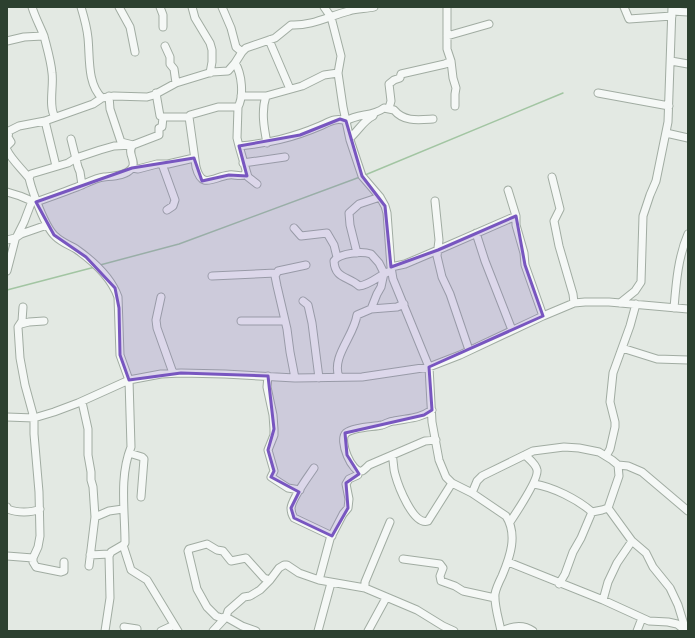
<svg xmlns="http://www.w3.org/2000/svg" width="695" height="638" font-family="Figtree,sans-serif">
<rect width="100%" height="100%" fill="#e3e9e3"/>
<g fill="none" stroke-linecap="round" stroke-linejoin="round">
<path stroke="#a2c5a2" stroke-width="1.5" d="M365 175 563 93
M100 265 179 244 360 177
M7 290 95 267"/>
<g stroke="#a1aca2" stroke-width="9">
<path id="minor" d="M32 7C35 17 40 26 44 36 47 48 51 61 52 73 54 85 48 107 55 117
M81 7C84 17 87 27 88 38 90 57 87 84 102 98
M119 7 130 27 135 52
M160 7 163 15V27
M192 7 195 18 210 43 212 50V62L210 73
M222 7 231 28 236 47 242 52
M324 7 331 17 341 56 338 73 343 107 350 140 362 176 380 197 385 206 387 213 391 267 393 279 429 367 432 422 439 460 446 477 452 483 472 493 506 516C518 535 510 557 502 576 499 582 496 588 495 594 494 605 499 620 501 631
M447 7V49L451 61 453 78 456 88 455 94V106
M624 7 629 19 672 16
M672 11 688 12
M447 36 489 24
M269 40 290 89
M7 41 24 37 43 36
M165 46 170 57V64L174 69 176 83
M671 61 688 64
M235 63C242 74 244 96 238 107L237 138 239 146 248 177 257 184
M156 93 160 116 163 117H189L190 115 218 107H238
M598 93 669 106
M109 96 110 109 121 142 133 145 114 146 100 150 76 158 68 163 31 174 29 178C32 191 45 227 55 236 61 242 69 245 76 249 93 261 111 277 118 297L120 355 129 380 131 447C119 477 125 511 125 543L123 545 131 570 147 580 178 631
M241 96H266
M389 108 391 101 389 84 394 80 400 78 401 74 445 64 451 61
M189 117 196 167C202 190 213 177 229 175 234 174 239 177 245 175L246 171
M45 121 56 166
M666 133 688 138
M350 138C358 131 364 120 373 116L374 114
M71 139 78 167 80 172 82 185
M267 143C264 128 261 111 266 96L302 86 324 75 338 73
M7 146 11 142 8 137 9 131 19 126 45 121 93 104 102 98 114 96 147 97 154 95 176 83 212 72 228 71 235 63 242 52 246 48 275 38 291 25C312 26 329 16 349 11 357 8 366 9 374 7
M239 146C269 143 292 138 320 126 329 122 336 117 346 121 359 113 372 117 384 108L394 110C404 122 418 120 433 119
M7 150C11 159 22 169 29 178
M243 163 285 157
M162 164 175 200 173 206 167 210
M132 168 138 169 157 164H168L194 158
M552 177 560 209 554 221 559 246 573 294 574 303
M508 190 516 216V225L524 253 525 265 543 316
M7 192 20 196 32 201 36 202C50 197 64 192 77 187 85 184 95 178 104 177 113 176 126 176 132 168 137 161 126 153 133 145L159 135V128L162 127 163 117
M435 201 439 240 437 256 442 277 450 294 469 350
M294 228 301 236 327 233 334 245 337 257
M476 233 485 261 512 330
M17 236 24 222 32 201
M7 240 15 238 21 234 47 225
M357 253 350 225 349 213 359 204 380 197
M391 267 405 264 438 250 516 216
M7 271 15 240V238
M391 271C380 274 371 285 359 286 348 276 335 279 334 261 339 253 362 251 371 254L379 263 384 273 381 287 377 294 371 309 397 307 404 304
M212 276 276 273
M161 297 156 320 157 328 173 373
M303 301 308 305 312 323 319 378
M620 303 635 291 641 282 643 216 650 195 656 181 668 122 672 7
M23 307 22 321 18 327 20 358 25 385 34 418V434L39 492 40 536 38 547 33 558V562L36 567 61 572 64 571V562
M674 308C676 284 678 257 688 234
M241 321H285
M21 324 29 322 44 321
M622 348 657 359 688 360
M268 376 267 387 273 415 274 429V435L268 450 274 471 271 477 288 488 300 490
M339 377C331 357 354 336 357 315L371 309
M295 378 290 352 287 329 277 286 275 276 278 271 306 265
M82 402 88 429V455L91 472V480L93 487 95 517 109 511 123 509
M432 410C419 419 408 418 394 421 389 421 386 424 382 425 373 427 353 427 346 433 338 440 352 474 362 471 364 470 367 467 369 465L425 441 436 440
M7 417 34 418 54 412 78 403 129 380 161 374 181 373 225 374 295 378 362 377 429 367 460 355 543 316 574 303 585 302H609L688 309
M129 453 142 457 144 459 141 497
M392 455C394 462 393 468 395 474 398 485 413 526 428 521L452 483
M606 456 610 449 615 427V422L610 402 613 373 630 326 636 304
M314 468C308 477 292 498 291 508 291 512 292 515 294 518L332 536
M534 484C553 487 577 499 592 512L602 510 608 508 619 476 618 465
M472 493 477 481 482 476 533 451 564 447 579 448 599 452 612 460 618 465 628 466 642 472 688 511
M7 507 8 509C17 513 31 513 40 509
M608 508 632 541 646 553 653 567 670 588 678 605 686 631
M510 522C516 513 539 479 537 470 536 464 529 459 525 455
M90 555 109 554
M7 556 33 558
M403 559 440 564 443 568 440 576 441 581 455 586 463 591 495 598
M508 562 603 600 649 621 668 622 677 624 686 631
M89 566 95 517
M319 580 330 539 343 514 348 508 349 499 346 484 349 479 358 475V471
M559 584 565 574 573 552 581 538 592 512
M365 588V582L390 522
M603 600 608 582 617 563 632 541
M124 627 137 629
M105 631 110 598 109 556 111 552 123 545
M161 631 174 625
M213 631 226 617 221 618 216 616 207 607 197 589 188 551 189 549 207 544 217 550 223 551 231 561 246 558 264 578 270 580
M256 631 242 626 226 617 228 611 244 597 250 596 260 590 270 580 279 568 284 565H287L299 573 319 580 365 588 417 610 443 626 454 631
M318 631 331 583
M368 631 386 598
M502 631C512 626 523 624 533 631
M637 631 642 618"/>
</g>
<use href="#minor" stroke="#f5f8f6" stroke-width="7"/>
</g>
<path fill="#7856c0" fill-opacity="0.2" stroke="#7856c0" stroke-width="3" stroke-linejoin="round" d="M340 119 346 121 362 176 385 206 391 267 438 250 516 216 525 265 543 316 429 367 432 410 424 415 345 433 347 455 359 474 346 483 348 508 332 536 294 518 291 508 299 492 271 477 274 471 268 450 274 429 268 376 181 373 129 380 120 355 119 308 115 288 86 257 54 235 36 202 132 168 194 158 202 181 229 175 247 176 239 146 300 135Z"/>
<rect width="695" height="638" fill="none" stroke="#2c402f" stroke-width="16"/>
</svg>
